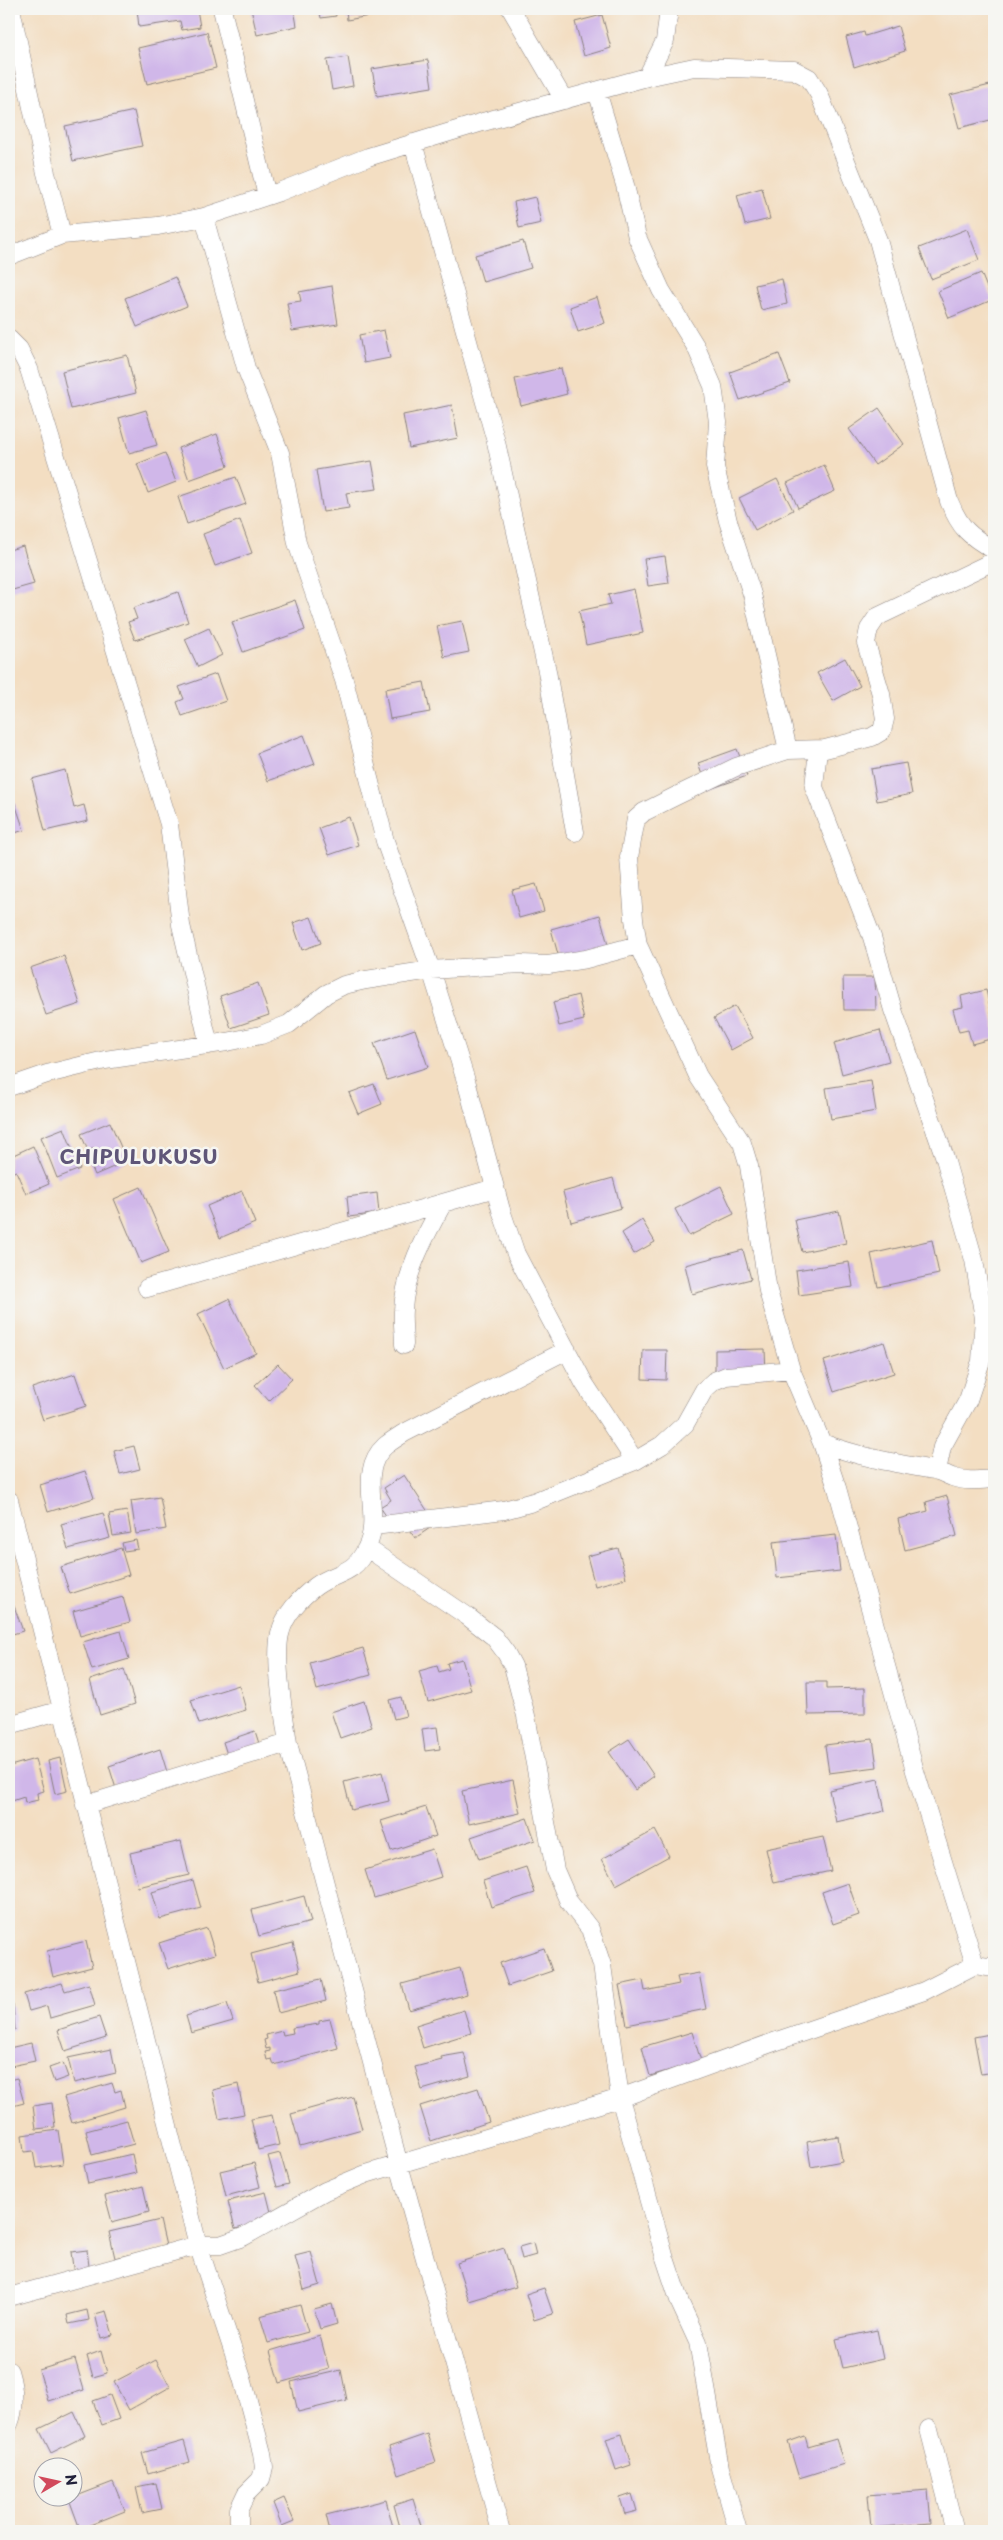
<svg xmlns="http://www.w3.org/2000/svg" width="1003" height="2540" font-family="'Playpen Sans',sans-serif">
<rect width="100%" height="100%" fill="#f6f6f2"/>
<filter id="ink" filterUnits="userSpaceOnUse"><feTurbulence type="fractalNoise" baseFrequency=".02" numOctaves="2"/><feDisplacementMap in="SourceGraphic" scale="10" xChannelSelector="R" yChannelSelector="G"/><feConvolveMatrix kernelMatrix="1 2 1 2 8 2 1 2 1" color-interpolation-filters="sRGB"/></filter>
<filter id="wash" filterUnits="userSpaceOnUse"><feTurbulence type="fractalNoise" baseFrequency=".0096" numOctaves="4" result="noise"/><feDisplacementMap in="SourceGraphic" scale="20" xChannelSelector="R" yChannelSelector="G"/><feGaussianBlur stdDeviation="1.12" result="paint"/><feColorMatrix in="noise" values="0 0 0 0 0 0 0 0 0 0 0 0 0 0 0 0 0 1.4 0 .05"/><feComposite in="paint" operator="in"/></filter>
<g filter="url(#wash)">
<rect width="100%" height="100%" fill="#f3dec2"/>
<g id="blocks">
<path fill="#d0b7e9" d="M137 9H197L200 27 182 30 180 21 139 27Z
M251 9H294L297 26 257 35Z
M319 9H335L336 16 321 18Z
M346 9H368L369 16 347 20Z
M602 15 611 48 584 56 575 22Z
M898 26 905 51 854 67 846 37 864 32 865 36Z
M207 32 216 68 147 84 138 48Z
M348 57 353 86 332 90 327 60Z
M428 60 432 87 377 96 372 69Z
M994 84V119L959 128 950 95Z
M134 111 142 146 73 161 65 126Z
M762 188 770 219 745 225 737 195Z
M535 197 541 223 519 228 514 202Z
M967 229 979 260 931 279 919 248Z
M523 241 531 268 483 282 475 255Z
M981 273 992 300 949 318 938 291Z
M175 277 187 306 137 327 125 298Z
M782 279 787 304 761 310 755 285Z
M332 286 338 324 292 331 287 303 301 301 299 292Z
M597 297 605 323 578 332 570 307Z
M384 330 390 358 364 363 359 335Z
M779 354 790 383 740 400 730 372Z
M127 355 136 393 71 409 62 371Z
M561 368 567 394 521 406 515 379Z
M452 405 458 438 409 448 403 415Z
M879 408 904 444 875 465 849 429Z
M146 410 157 445 129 453 119 418Z
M217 434 228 466 189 480 178 448Z
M165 453 176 482 148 493 137 464Z
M372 461 377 489 346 493 349 508 323 512 316 470Z
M824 465 835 491 798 508 787 483Z
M236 477 246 504 187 524 178 497Z
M777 479 793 510 755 530 739 498Z
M240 520 252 553 215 566 203 534Z
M23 546 34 584 9 591V550Z
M665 556 669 583 648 586 644 559Z
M634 589 643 633 586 645 579 611 611 604 608 595Z
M178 592 188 622 135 640 128 622 137 619 133 608Z
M295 600 305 630 243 652 232 622Z
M462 621 469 652 444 657 437 626Z
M209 628 222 655 198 667 185 639Z
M845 658 860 686 833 701 817 673Z
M216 674 226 701 182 716 177 702 184 699 179 687Z
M424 682 430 712 390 719 385 689Z
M304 735 315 764 268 781 257 753Z
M737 749 747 776 707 790 698 763Z
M906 763 912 794 877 801 871 769Z
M65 770 74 808 84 805 88 821 45 831 32 779Z
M9 786 24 830 9 835Z
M349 817 358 845 329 855 319 828Z
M536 884 544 911 519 918 512 890Z
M600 915 608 945 559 958 551 929Z
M311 917 321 943 302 950 293 923Z
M64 956 80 1004 46 1015 30 968Z
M843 977H875L876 1010H844Z
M258 983 269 1015 231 1028 220 996Z
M986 990 994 1023V1038L972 1044 968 1030 959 1032 953 1009 963 1007 961 996Z
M578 995 584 1020 559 1026 553 1002Z
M735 1006 753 1038 731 1050 714 1018Z
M415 1029 428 1067 387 1080 374 1043Z
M880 1030 889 1061 842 1074 834 1043Z
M871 1081 876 1111 831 1119 826 1088Z
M374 1084 382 1104 358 1114 349 1093Z
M110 1122 127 1161 95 1175 88 1159 97 1155 94 1148 88 1151 81 1134Z
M64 1128 80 1169 57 1178 41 1137Z
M33 1146 49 1184 26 1194 16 1171 9 1174V1157Z
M613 1178 621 1208 571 1222 563 1192Z
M721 1186 734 1214 689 1236 675 1209Z
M141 1187 169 1252 141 1263 114 1199Z
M242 1191 255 1223 220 1238 207 1206Z
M377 1193 379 1213 349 1217 347 1197Z
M839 1211 846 1243 802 1252 795 1220Z
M642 1220 655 1242 634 1254 622 1233Z
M932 1240 939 1274 878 1287 871 1254Z
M743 1250 751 1279 692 1294 685 1265Z
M849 1262 853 1287 799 1295 796 1270Z
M229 1299 256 1353 224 1368 198 1314Z
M884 1342 894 1373 834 1392 824 1361Z
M765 1349 766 1375 715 1376V1350Z
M643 1350H667L666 1380 642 1379Z
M278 1364 292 1379 269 1401 255 1385Z
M75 1374 86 1406 43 1420 32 1388Z
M134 1446 140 1469 120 1474 114 1451Z
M85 1471 94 1498 48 1512 40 1485Z
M404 1475 436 1524 415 1538 407 1527 398 1533 380 1507 391 1500 384 1488Z
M947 1496 957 1536 905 1550 898 1519 928 1511 926 1502Z
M160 1497 166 1529 136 1534 131 1501Z
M127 1511 131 1533 113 1536 109 1514Z
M103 1513 110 1538 68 1549 61 1524Z
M836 1535 840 1571 777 1578 773 1542Z
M136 1540 138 1549 124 1551 122 1543Z
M121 1548 129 1575 70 1594 61 1567Z
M618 1548 626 1578 595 1586 587 1556Z
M123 1597 130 1622 80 1636 73 1611Z
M14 1606 23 1631 9 1635V1607Z
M121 1631 129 1659 92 1670 83 1642Z
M363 1648 371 1675 317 1690 310 1663Z
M462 1659 471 1690 428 1702 419 1671 437 1666 439 1672 449 1669 447 1663Z
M124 1669 135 1704 100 1715 90 1680Z
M807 1682H826V1689L865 1688V1714L808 1715Z
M239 1685 246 1710 199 1724 191 1700Z
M9 1689 13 1705 9 1706Z
M401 1697 406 1716 394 1719 389 1700Z
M364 1701 372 1727 340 1738 331 1712Z
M437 1727 440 1749 425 1751 422 1729Z
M255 1731 262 1753 230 1764 223 1742Z
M629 1739 654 1776 635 1790 609 1752Z
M873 1739 877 1767 829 1773 825 1745Z
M160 1749 168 1775 117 1792 109 1766Z
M60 1758 67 1791 55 1794 48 1761Z
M35 1759 44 1791 37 1793 38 1800 25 1803 24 1797 9 1802 10 1766Z
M382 1772 389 1801 351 1810 344 1782Z
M878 1779 885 1811 836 1822 829 1790Z
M513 1780 520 1813 469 1824 462 1791Z
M426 1807 436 1836 391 1851 381 1821Z
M527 1818 535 1840 479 1859 471 1837Z
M655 1830 669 1856 616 1885 602 1859Z
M823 1837 831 1871 774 1883 766 1849Z
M181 1841 189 1875 138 1887 130 1853Z
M432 1849 441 1877 374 1898 365 1870Z
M526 1867 535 1893 491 1907 483 1881Z
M193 1880 201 1908 160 1919 152 1892Z
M848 1883 859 1915 833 1924 822 1892Z
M304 1896 311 1922 259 1936 252 1910Z
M207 1928 215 1954 168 1969 159 1943Z
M86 1941 92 1967 53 1977 47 1951Z
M293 1943 300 1971 258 1982 251 1954Z
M544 1948 552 1971 508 1986 500 1963Z
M460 1968 467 1994 409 2010 402 1984Z
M699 1973 706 2009 627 2025 619 1985 643 1980 645 1991 679 1984 677 1977Z
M321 1979 326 2001 278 2013 273 1990Z
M62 1983 65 1991 89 1984 95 2005 50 2018 47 2006 29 2011 24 1994Z
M227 2003 233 2021 191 2033 186 2016Z
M13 2005 15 2030 9 2031V2006Z
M464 2010 471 2033 423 2048 416 2025Z
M99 2017 106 2038 65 2051 58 2030Z
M330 2019 338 2048 274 2065 272 2059 267 2060 265 2052 270 2051V2048L266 2049 264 2040 267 2039 266 2035 282 2031 283 2035 293 2033 292 2028 319 2024V2021Z
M692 2032 701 2061 650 2076 642 2047Z
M990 2034 992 2044 994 2043V2072L981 2074 974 2037Z
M31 2043 35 2061 11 2066 9 2048Z
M111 2049 116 2073 74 2083 68 2058Z
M464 2053 470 2076 422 2090 415 2067 442 2060 441 2057Z
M63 2063 68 2077 54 2082 49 2068Z
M17 2078 24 2103 9 2107V2080Z
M112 2083 115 2092 121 2090 125 2107 72 2123 64 2097Z
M238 2084 244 2114 219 2119 213 2090Z
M478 2088 489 2122 431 2141 420 2106Z
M353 2097 362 2129 300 2146 291 2114Z
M52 2103 55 2127 36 2129 33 2106Z
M272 2115 279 2145 258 2150 251 2119Z
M127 2120 134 2144 92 2155 86 2131Z
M58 2130 63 2164 36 2168 33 2151 24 2152 22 2135Z
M838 2136 842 2161 811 2167 807 2142Z
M280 2153 289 2184 277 2187 268 2156Z
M132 2154 136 2173 88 2184 84 2165Z
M254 2163 260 2187 226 2196 220 2171Z
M143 2186 149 2212 112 2222 105 2196Z
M266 2192 273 2220 235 2229 228 2201Z
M160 2220 166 2246 115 2258 109 2232Z
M533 2243 536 2255 522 2259 519 2247Z
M504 2248 516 2287 469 2301 457 2263Z
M87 2250 90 2274 74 2275 71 2252Z
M311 2252 320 2285 304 2290 295 2256Z
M544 2288 553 2314 534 2320 526 2294Z
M332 2304 337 2324 320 2329 314 2309Z
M300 2305 308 2332 268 2343 260 2316Z
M87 2310 89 2320 69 2324 67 2315Z
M106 2311 113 2335 101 2338 95 2314Z
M877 2330 883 2359 843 2368 836 2339Z
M320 2336 329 2369 279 2383 270 2351Z
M101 2351 107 2373 93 2377 87 2356Z
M75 2359 84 2390 48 2401 39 2370Z
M156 2360 170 2387 129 2410 114 2382Z
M341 2370 347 2400 298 2412 291 2382Z
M110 2395 119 2419 102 2425 93 2401Z
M74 2412 85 2436 51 2453 39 2429Z
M427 2434 436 2462 398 2475 389 2447Z
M622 2434 631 2465 616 2470 606 2439Z
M805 2436 808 2447 836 2439 844 2464 799 2478 788 2442Z
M184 2441 190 2462 148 2474 142 2453Z
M113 2482 125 2511 80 2529 69 2499Z
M156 2483 162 2509 142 2513 136 2487Z
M928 2490 931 2523 871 2528 868 2495Z
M632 2494 637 2511 625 2514 620 2498Z
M284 2498 294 2521 282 2526 273 2503Z
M413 2499 421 2526 401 2531 394 2505Z
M386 2500 394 2531H330L326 2515Z"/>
</g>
</g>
<g filter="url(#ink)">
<use href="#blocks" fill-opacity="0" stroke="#8a807e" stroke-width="1"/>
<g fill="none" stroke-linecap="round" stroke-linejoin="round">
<g stroke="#8a807e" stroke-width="19">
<path id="street" d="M11 9 46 173 62 235
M222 9 267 196
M511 9 564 100
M647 77 665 41 669 9
M597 91 625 185 637 237 661 290 696 347 713 386 718 422 715 467 728 521 752 594 788 750
M413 143 496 442 547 671 575 832
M204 217 246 368 280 453 297 543 344 680 385 841 431 970 467 1084 501 1210 516 1254 584 1383 635 1461
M9 256 62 235 158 226 204 217 279 192 368 157 483 122 647 77 694 67 794 70 809 78 819 94 878 240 949 501C960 528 969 536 994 550
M9 339 19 349 29 369 169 824 181 925 209 1045
M818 750 814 787 872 937 893 1010 944 1155 974 1260 984 1318 981 1361 968 1400 942 1447 937 1471
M9 1087 47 1074 105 1060 227 1042 261 1035 289 1024 326 994 344 985 366 980 431 970 521 964 548 965 586 959 638 945
M147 1288 495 1188
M404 1345C404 1334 402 1321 403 1310 405 1272 425 1236 443 1203
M822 1443C859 1457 895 1463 934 1470 940 1471 946 1475 952 1477 965 1482 980 1480 994 1479
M9 1500 198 2245 9 2297
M374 1526 504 1510 533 1502 635 1461 662 1445 685 1424 704 1390 714 1381 726 1376 791 1370
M367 1548 467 1616 494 1637 506 1653 513 1666 526 1716 555 1870 569 1902 590 1929 602 1965 620 2098 665 2258 680 2303 698 2342 720 2468 738 2531
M9 1725 62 1710
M288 1743 399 2165 501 2531
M85 1805 288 1743C284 1715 274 1660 280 1634 284 1615 301 1597 316 1586 337 1571 353 1576 366 1549 384 1516 355 1473 385 1446 391 1441 398 1437 404 1433L567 1350
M975 1965 915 1771 837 1488 822 1443 791 1370 768 1291 749 1166 742 1143 698 1076 638 945 634 919 629 857 636 819 644 812 676 796 736 767 788 750 825 749 872 737 882 731 885 719 881 694 866 643 869 629 877 617 994 561
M9 2371C14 2388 16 2407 9 2424
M929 2429 955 2531
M239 2531V2509L246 2494 261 2479 264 2468 262 2453 242 2378 198 2245H220L243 2237 325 2191 366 2174 620 2098 774 2042 924 1991 975 1965 994 1968"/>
</g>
<use href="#street" stroke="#fff" stroke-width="18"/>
</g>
</g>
<g text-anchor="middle" stroke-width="5" stroke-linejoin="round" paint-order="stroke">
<g font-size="20" font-weight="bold" letter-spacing="1" fill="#5f5678" stroke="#f6f6f2">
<text x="139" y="1164">CHIPULUKUSU</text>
</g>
</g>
<rect width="1003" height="2540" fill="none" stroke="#f6f6f2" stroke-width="30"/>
<g transform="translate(58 2482) rotate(81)"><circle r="24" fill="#f6f6f2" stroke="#a1a1a9"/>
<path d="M0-4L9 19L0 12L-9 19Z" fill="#d1495b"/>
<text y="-8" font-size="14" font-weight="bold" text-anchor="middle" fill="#22223b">N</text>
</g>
</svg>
